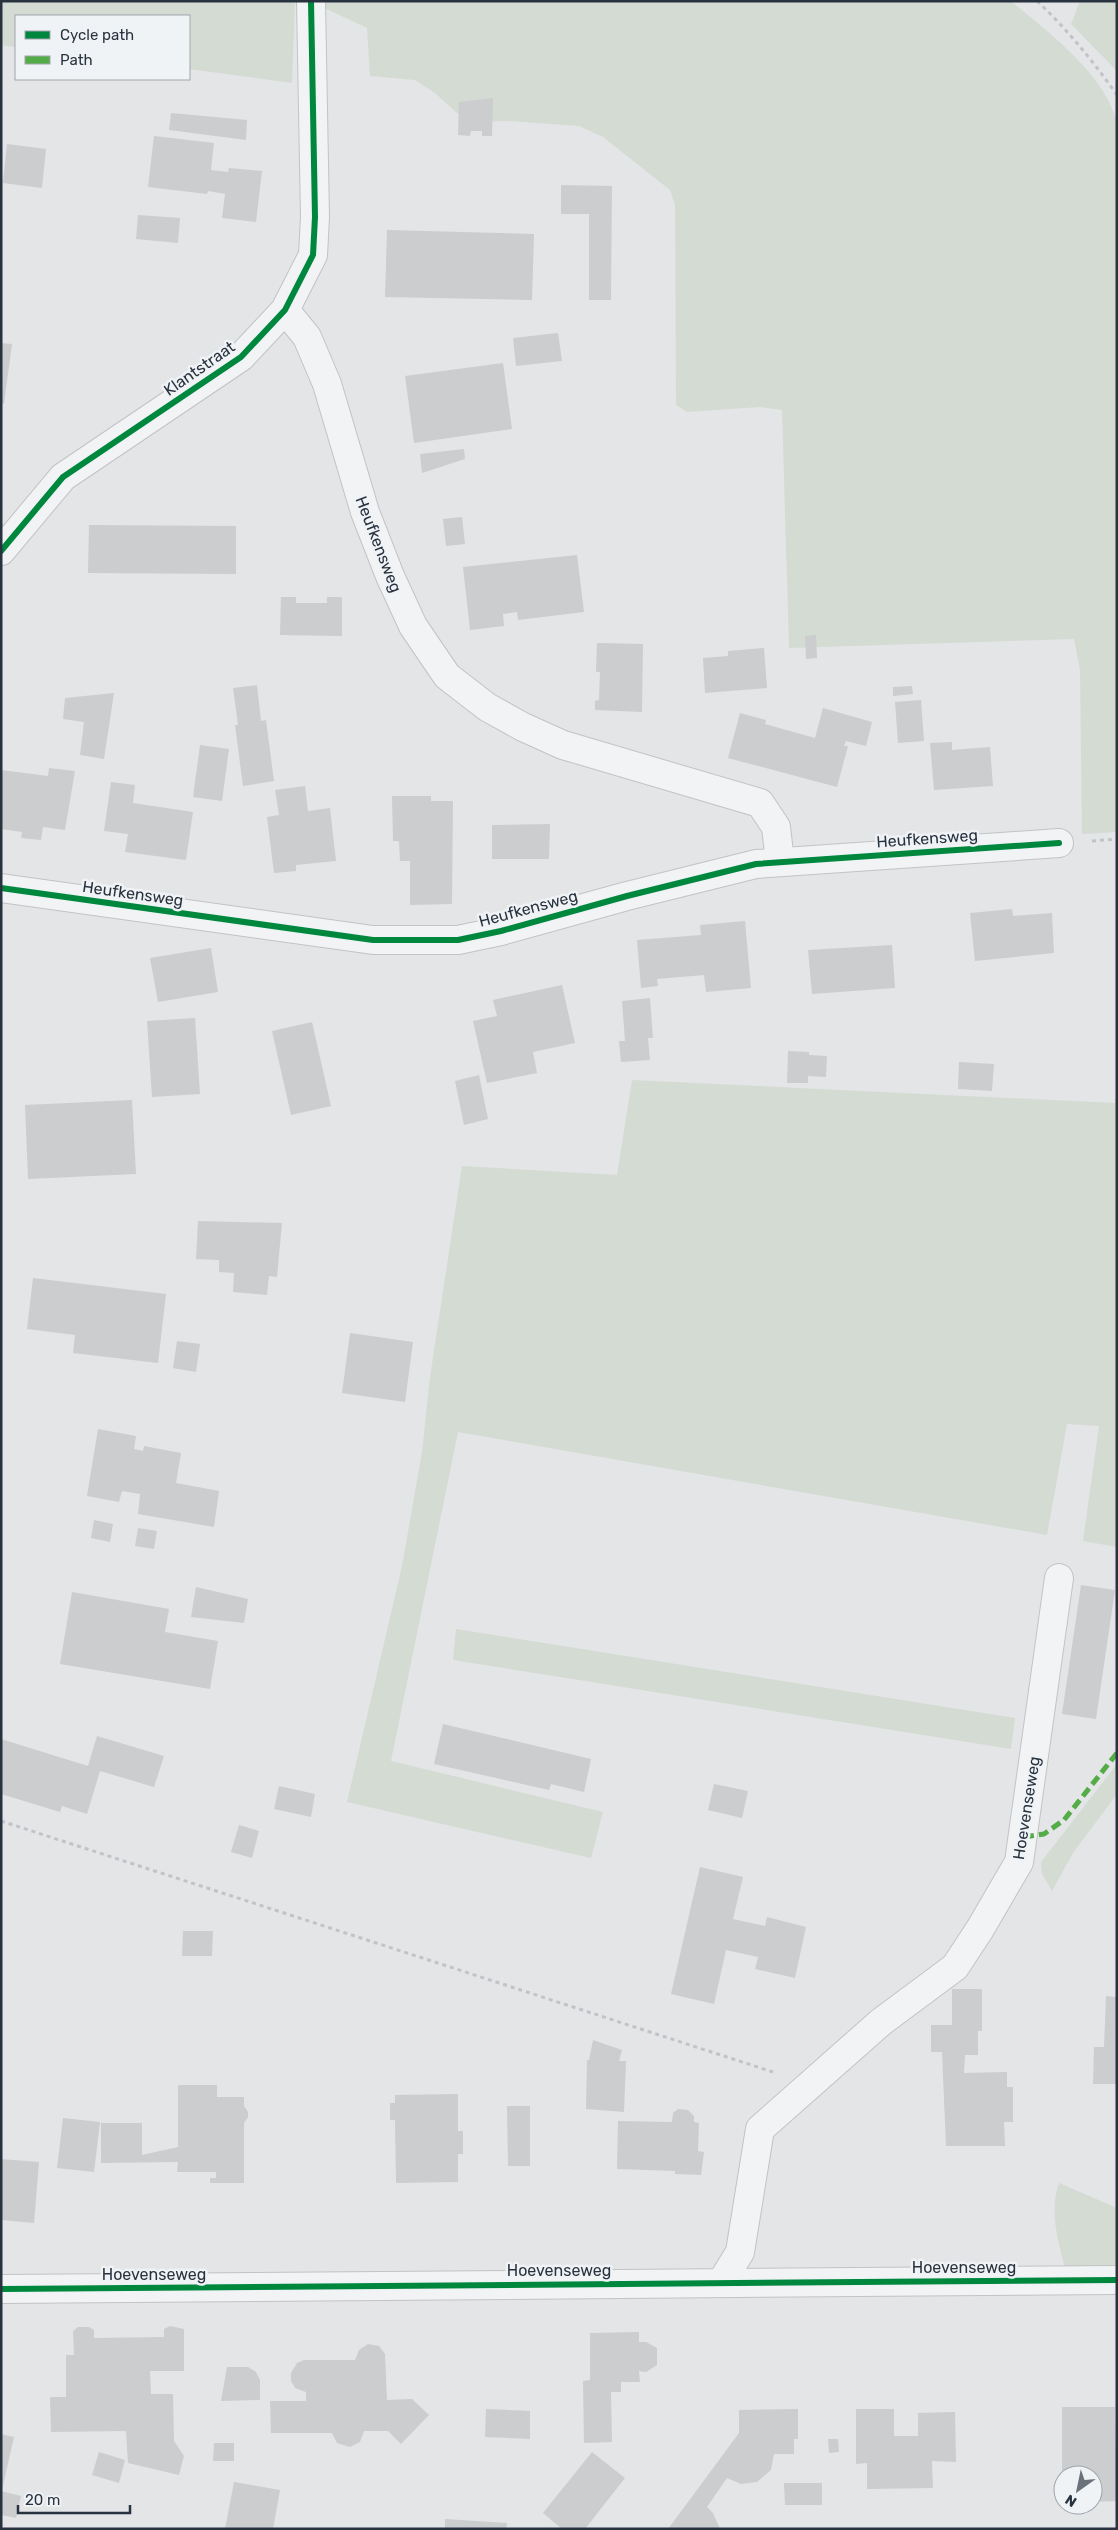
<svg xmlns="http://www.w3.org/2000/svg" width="1118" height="2530" font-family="Rubik,sans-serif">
<rect width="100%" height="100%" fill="#e3e5e7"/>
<path fill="#d4dbd3" d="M1 1H295L292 83 189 69V16H16V47L1 45Z
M318 1H1011C1049 33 1103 72 1117 122V832L1082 834 1080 670 1074 639 789 648 782 410 760 407 687 412 676 405 675 205 670 190 603 137 579 126 509 121 467 122 435 93 415 80 370 76 367 28 318 5Z
M1080 1H1117V71L1071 24Z
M632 1080 1115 1103 1117 1087V1547L1083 1541 1099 1426 1067 1424 1047 1535 458 1432 391 1761 603 1812 591 1858 347 1802 402 1566 422 1452 430 1377 462 1166 617 1175Z
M456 1629 1015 1718 1011 1749 453 1660Z
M1117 1764V1794L1073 1853 1052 1891 1042 1874 1041 1862Z
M1059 2183 1117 2208V2268H1065C1058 2241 1049 2211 1059 2183Z"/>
<path fill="#cbcdcf" d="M493 98 492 136H482V131H471L470 136 458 135 459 102Z
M171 113 247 120 246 140 169 130Z
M154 136 214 143 211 170 228 172 229 168 262 171 256 222 222 218 225 194 208 191 207 194 148 187Z
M7 144 46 149 42 188 3 183Z
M561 185 612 186 611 300H589V214H561Z
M138 215 180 218 178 243 136 239Z
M387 230 534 234 532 300 385 297Z
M558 333 562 361 516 366 513 338Z
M1 343 12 344 4 404 1 403Z
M503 363 512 429 414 443 405 376Z
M464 449 465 459 422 473 420 454Z
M462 517 465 544 446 546 443 519Z
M89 525 236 526V574L88 573Z
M577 555 584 612 518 620 517 612 503 614 504 626 470 630 463 567Z
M281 597H296V603H327V597H342V636L280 635Z
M816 635 817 658 806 659 805 636Z
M597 643 643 644 642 712 595 710V701L599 700 600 672H596Z
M764 648 767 688 705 693 703 658 728 656V651Z
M257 685 261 721 266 720 274 781 243 786 235 725H238L233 688Z
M912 686 913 694 893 696V687Z
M114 693 104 759 80 755 84 722 63 719 65 698Z
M921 700 924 741 898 743 895 702Z
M823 708 872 722 866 746 846 741 844 746H848L837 787 728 758 740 713 766 720 765 724 815 738Z
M952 742V750L990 747 993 786 934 790 930 743Z
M200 745 229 749 222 801 193 797Z
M49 768 75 771 65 830 43 827 41 840 21 838 22 832 1 829V770L48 776Z
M111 782 135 785 133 803 193 812 186 860 125 852 128 834 104 831Z
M305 786 308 811 330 808 336 861 296 865V871L274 873 267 817 279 815 275 790Z
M392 796H431V801H453L452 904 410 905V861H400L399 841H393Z
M550 824 549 859H492V825Z
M1012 909 1013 916 1052 913 1054 953 975 961 970 913Z
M745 921 751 988 706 992 704 975 657 979 658 986 641 988 637 940 701 935 700 925Z
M892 945 895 988 812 994 808 950Z
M211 948 218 992 158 1002 150 958Z
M562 985 575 1043 533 1052 537 1073 487 1083 473 1021 497 1016 493 1000Z
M650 998 653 1038H648L650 1060 621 1062 619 1041H625L622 1001Z
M195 1018 200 1094 152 1097 147 1021Z
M312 1022 331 1106 291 1115 272 1031Z
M788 1051 809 1052V1055L827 1056 826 1077 808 1076V1083H787Z
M959 1062 994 1064 992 1091 958 1089Z
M479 1075 488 1119 464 1125 455 1081Z
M132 1100 136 1174 28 1179 25 1105Z
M198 1221 282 1223 277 1277 269 1276 267 1295 233 1292 234 1273 219 1272V1260L196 1259Z
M33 1278 166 1294 158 1363 73 1353 75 1335 27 1329Z
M350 1333 413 1342 405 1402 342 1393Z
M177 1341 200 1344 196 1372 173 1368Z
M98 1429 136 1436 134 1449 143 1451 144 1446 181 1453 176 1483 219 1491 214 1527 138 1514 140 1494 122 1491 119 1502 87 1496Z
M94 1520 113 1524 110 1542 91 1538Z
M138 1528 157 1531 154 1549 135 1546Z
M1081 1585 1115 1590 1096 1719 1062 1714Z
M196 1587 248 1599 244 1623 191 1617Z
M72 1592 169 1609 165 1632 218 1641 210 1689 60 1664Z
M443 1724 591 1759 584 1792 551 1784 549 1790 434 1764Z
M97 1736 164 1756 154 1787 100 1771 87 1814 62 1806 60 1812 1 1794V1739L88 1766Z
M714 1784 748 1791 742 1818 708 1810Z
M279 1786 315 1794 311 1817 274 1809Z
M239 1825 259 1831 252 1858 231 1852Z
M700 1867 743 1877 733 1919 765 1926 767 1917 806 1927 795 1978 755 1969 758 1957 726 1950 714 2004 671 1994Z
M183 1931H213L212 1956H182Z
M952 1989H982V2031H978V2055H965L964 2073 1007 2072V2087H1013V2122H1004L1005 2146H946L942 2052H931V2025H952Z
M1106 1996 1117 1997V2084H1093L1094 2047H1104Z
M593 2040 622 2050 619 2061H626L624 2112 586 2109 587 2060H589Z
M178 2085H217V2097H244V2106L248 2112V2117L244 2123V2183H210V2178H216V2172H177L178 2162 101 2163V2123H142V2155L178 2147Z
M458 2094V2131H463V2154H458V2182L396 2183 395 2120H390V2103H395V2095Z
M507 2106H530V2166H508Z
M678 2109 688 2110 694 2116V2122L699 2123 698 2151 704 2152 701 2175 675 2174V2171L617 2169 618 2121 672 2122 673 2113Z
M63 2118 100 2122 94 2172 57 2168Z
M1 2159 39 2162 34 2223 1 2220Z
M170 2326 184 2329V2371H150L151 2394H173L174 2441 184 2456 179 2475 128 2463 126 2431 51 2432 50 2397H66V2355H74L73 2331 78 2327H89L94 2330V2338L164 2337V2329Z
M639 2332V2342H646L657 2348V2365L646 2372 639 2371 640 2382H621V2392H611L612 2442 584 2443 583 2381 590 2380V2333Z
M368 2344 379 2346 385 2354 387 2400 412 2399 429 2415 401 2444 388 2431H364L360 2442 350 2447 337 2443 332 2433H271L270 2401H306V2392L295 2388 291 2381V2373L297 2363 304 2360H355L359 2350Z
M227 2367H248L256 2372 260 2380V2400L221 2401Z
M1062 2407H1115L1117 2501 1093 2502V2475H1062Z
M486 2409 530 2411V2439L485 2437Z
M798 2409V2439H794V2454H774L771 2470 757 2482 741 2484 727 2478 707 2507 713 2513 720 2529H668L739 2433V2410Z
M856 2409H894V2436H918V2413L955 2412 956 2462 932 2461 933 2488 867 2489V2463L856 2464Z
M1 2434 14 2437 2 2490H1Z
M828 2439H838L839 2452 829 2453Z
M214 2443H234V2461H213Z
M99 2452 125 2460 119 2483 92 2475Z
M592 2452 625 2478 585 2529H562L543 2513Z
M234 2482 280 2490 273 2529H225Z
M784 2483H822V2505H785Z
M1 2491 21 2496 16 2518 1 2515Z
M445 2519 507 2523 506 2529H445Z"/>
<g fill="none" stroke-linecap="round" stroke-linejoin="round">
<g stroke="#c1c3c5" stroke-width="30">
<path id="minor" d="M285 310 307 337 327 384 365 512 390 576 413 626 447 676 487 707 523 727 563 745 760 803 776 827 780 862
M1 551 63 477 241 357 285 310 313 255 315 217 311 1
M1 888 373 940H458L501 931 627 896 756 864 1059 843
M721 2283 740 2252 760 2129 881 2022 955 1967 980 1929 1019 1862 1059 1578
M1 2289 1117 2280"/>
</g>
<path stroke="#c1c3c7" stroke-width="3" stroke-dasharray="4 4" stroke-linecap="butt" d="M1037 1C1067 29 1093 61 1117 95
M1092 841 1117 839
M1 1821 773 2072"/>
<use href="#minor" stroke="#f1f3f4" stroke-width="28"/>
<path stroke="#53ac46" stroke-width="5" stroke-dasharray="10 5" stroke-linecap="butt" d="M1024 1837 1044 1834 1064 1820 1117 1753"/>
<g stroke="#f0f3f6" stroke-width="9">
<path id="cycleway" d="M1 551 63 477 241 357 285 310 313 255 315 217 311 1
M1 888 373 940H458L501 931 627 896 756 864 1059 843
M1 2289 1117 2280"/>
</g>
<use href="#cycleway" stroke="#00873e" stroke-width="6"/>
</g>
<g text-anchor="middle" stroke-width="5" stroke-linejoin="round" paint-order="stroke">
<g font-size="16" fill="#293340" stroke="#f0f3f6">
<text transform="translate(199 368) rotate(-35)" y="6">Klantstraat</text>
<text transform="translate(379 544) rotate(69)" y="6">Heufkensweg</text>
<text transform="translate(927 838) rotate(-4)" y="6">Heufkensweg</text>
<text transform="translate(133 893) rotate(8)" y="6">Heufkensweg</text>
<text transform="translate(528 908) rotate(-15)" y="6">Heufkensweg</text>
<text transform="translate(1026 1808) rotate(-81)" y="6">Hoevenseweg</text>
<text x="964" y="2273">Hoevenseweg</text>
<text x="559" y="2276">Hoevenseweg</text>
<text x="154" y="2280">Hoevenseweg</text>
</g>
</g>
<rect width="1118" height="2530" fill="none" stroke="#293340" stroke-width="5"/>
<rect x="15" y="15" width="175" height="65" fill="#f0f3f6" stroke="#a0a6ad"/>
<rect x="25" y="31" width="25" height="8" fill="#00873e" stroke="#a0a6ad"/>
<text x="60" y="40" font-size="15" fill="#293340">Cycle path</text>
<rect x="25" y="56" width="25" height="8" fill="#53ac46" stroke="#a0a6ad"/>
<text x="60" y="65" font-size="15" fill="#293340">Path</text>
<g transform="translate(1078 2490) rotate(213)"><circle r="24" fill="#f0f3f6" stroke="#a0a6ad"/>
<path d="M0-4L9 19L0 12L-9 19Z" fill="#6a717a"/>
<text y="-8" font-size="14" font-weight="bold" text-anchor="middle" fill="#293340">N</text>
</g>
<path d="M18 2505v8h112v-8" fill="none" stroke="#293340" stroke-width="2.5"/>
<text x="25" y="2505" font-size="15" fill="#293340" stroke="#f0f3f6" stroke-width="4" paint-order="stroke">20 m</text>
</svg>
